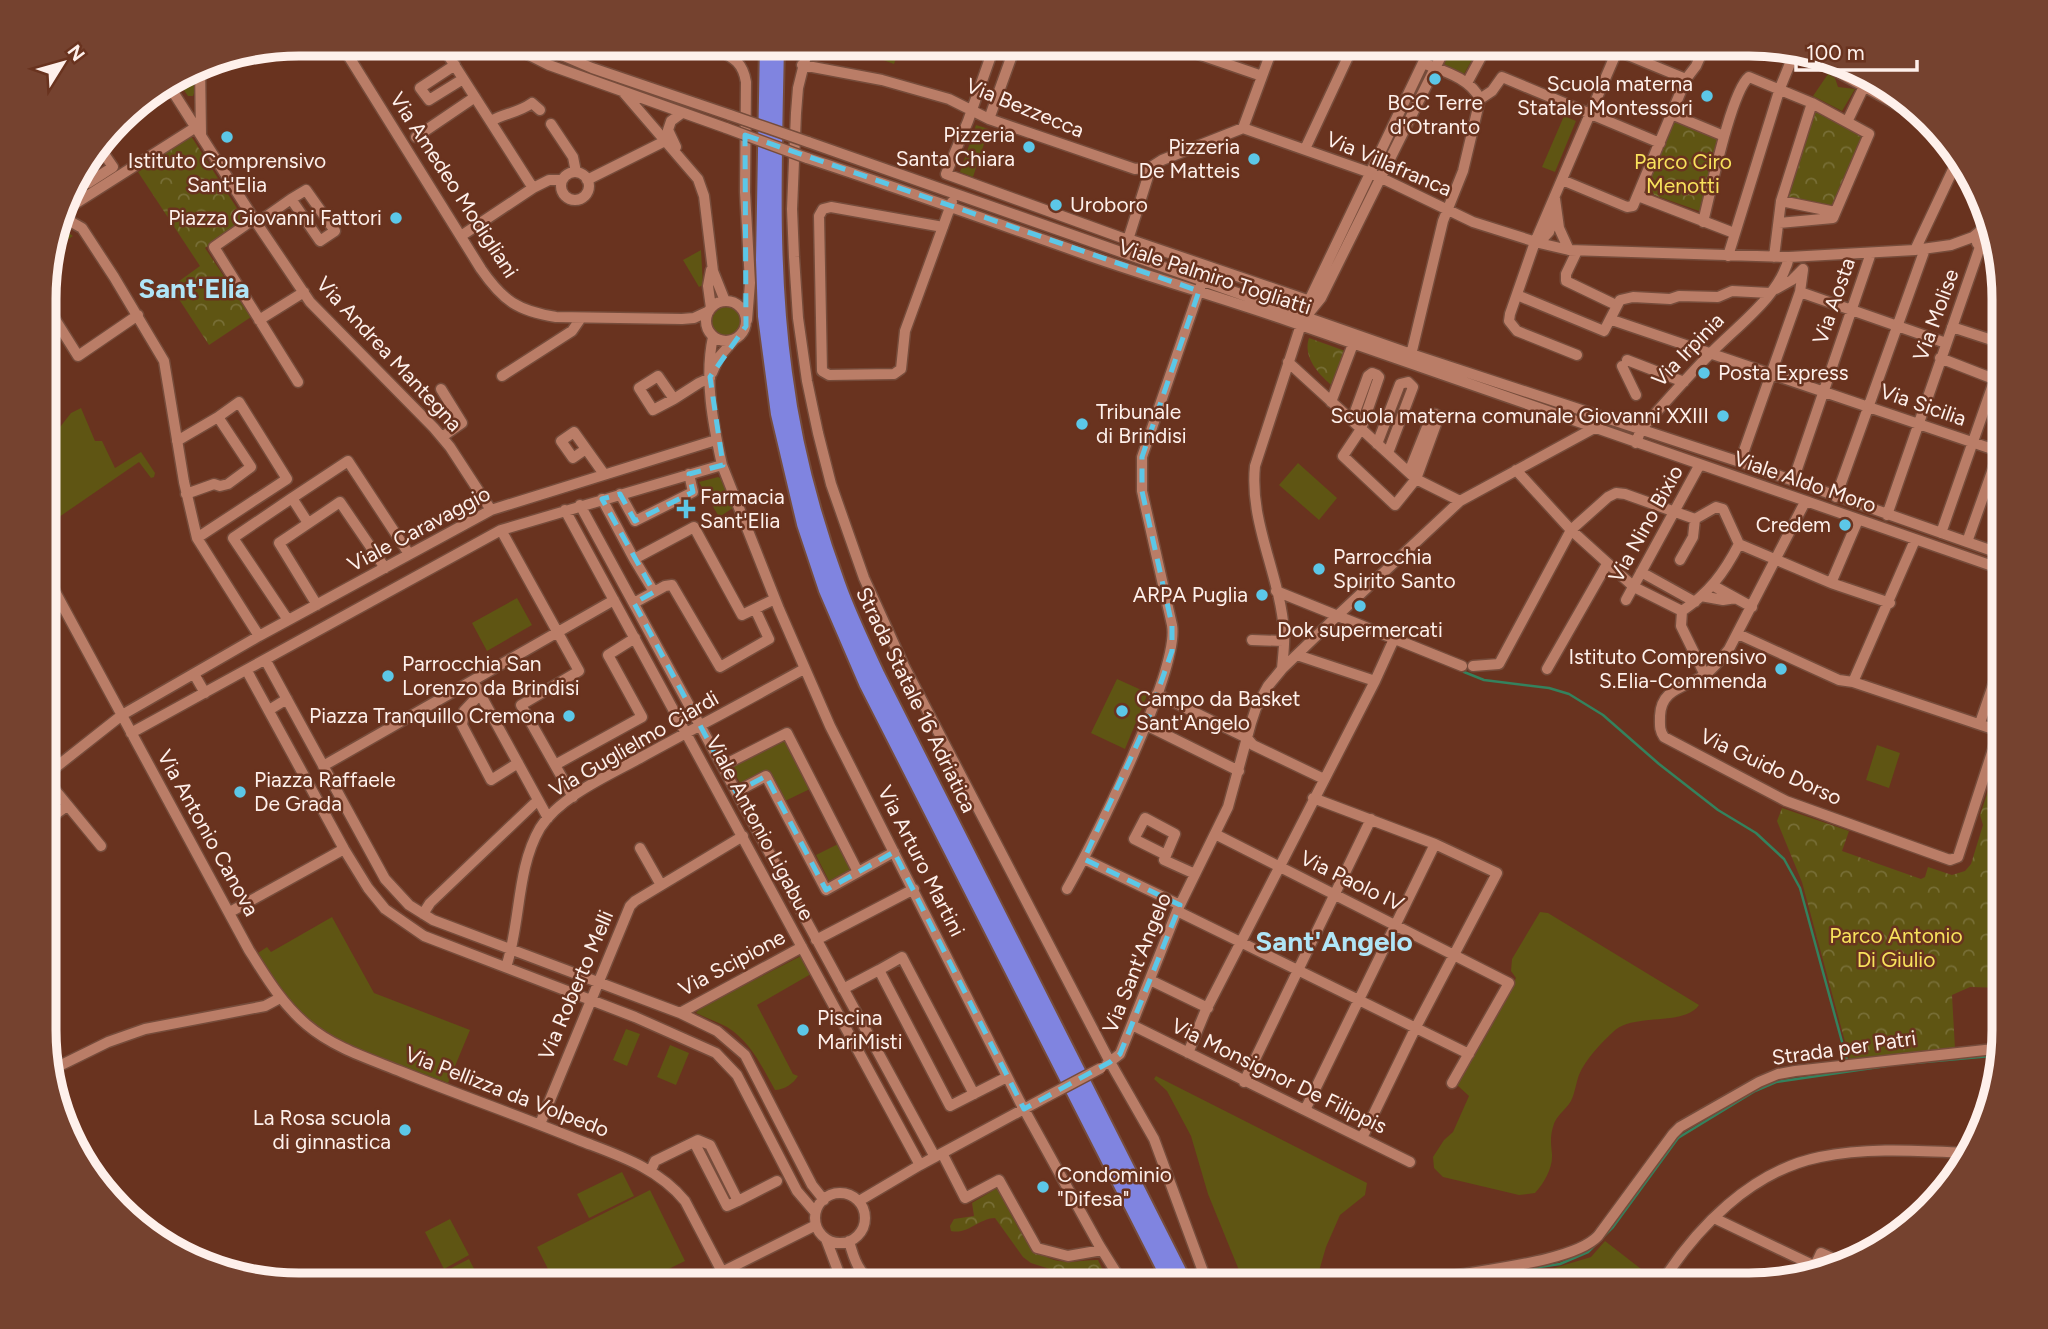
<svg xmlns="http://www.w3.org/2000/svg" width="2048" height="1329" font-family="Figtree,sans-serif">
<defs>
<pattern id="forest-crowns" width="20" height="18" patternUnits="userSpaceOnUse" patternTransform="scale(1.75)"><rect width="20" height="18" fill="#5f5513"/><path d="M2 6a3 3 0 1 1 6 0M12 15a3 3 0 1 1 6 0" fill="none" stroke="#776e36"/></pattern>
</defs>
<rect width="100%" height="100%" fill="#69331f"/>
<path fill="#5f5513" d="M845 44H901L894 64 845 46Z
M1454 44H1481L1464 74 1444 64Z
M196 67V88L193 96H188L176 79Z
M1828 74 1835 78 1838 87 1855 89 1842 111 1813 96Z
M1564 116 1576 121 1555 172 1542 167Z
M976 125 989 129 973 177 960 172Z
M58 226 73 236 51 251Z
M701 250 703 285 699 287 683 260Z
M712 322a15 15 0 1 1 30 0a15 15 0 1 1-30 0Z
M81 408 95 441H102L115 468 141 452 155 473 154 477 151 478 139 462 46 526V445L71 413Z
M1298 463 1337 498 1319 520 1279 485Z
M718 477 722 479 733 508 719 517 699 482Z
M517 598 532 625 487 651 472 623Z
M1117 679 1148 693 1125 749 1091 733Z
M786 738 812 788 785 801 770 771 741 785 731 766Z
M1877 745 1900 753 1889 788 1866 780Z
M840 843 853 868 829 881 816 855Z
M1540 912 1548 913 1699 1005C1684 1027 1633 1012 1613 1032 1601 1043 1585 1060 1579 1075 1576 1083 1575 1093 1571 1101 1565 1111 1556 1115 1553 1127 1550 1137 1551 1144 1552 1154 1553 1168 1544 1183 1535 1193L1519 1195 1443 1177 1434 1168 1433 1157 1444 1140 1453 1132 1469 1096 1457 1085 1516 978 1511 971 1512 959Z
M332 917 374 993 470 1030 448 1083C404 1066 353 1052 315 1024 290 1006 272 979 258 953L267 947 271 952Z
M801 956 811 974 757 1005 793 1074 798 1076C794 1083 784 1090 775 1090 762 1067 751 1042 727 1027 718 1022 706 1018 696 1013L700 1008Z
M626 1029 640 1034 627 1066 613 1060Z
M670 1045 689 1053 676 1085 657 1077Z
M1156 1076 1367 1183 1365 1195 1340 1215 1326 1247 1315 1285H1245L1208 1194 1191 1136 1167 1091 1154 1079Z
M622 1172 634 1196 589 1218 577 1194Z
M650 1190 685 1261 636 1285H556L537 1247Z
M450 1219 469 1255 444 1269 425 1232Z
M1605 1241 1654 1279 1651 1285H1535L1538 1273 1591 1257Z
M469 1259 482 1284 433 1285 430 1279Z"/>
<path fill="url(#forest-crowns)" d="M1816 109 1864 136 1834 210 1786 198Z
M1674 119 1722 139 1702 212 1654 195 1649 182Z
M191 136 245 221 205 248 251 317 209 345 171 287 200 266 138 172Z
M1309 338 1348 352 1335 388C1321 377 1302 358 1309 338Z
M1999 758 2004 760V988L1970 987 1952 995 1955 1049 1850 1060 1802 882 1777 821 1782 808 1849 831 1842 851 1921 879 1925 877 1928 867 1952 875 1965 871 1971 864 1983 825 1980 815Z
M997 1188C1014 1215 1023 1254 1059 1261 1071 1263 1086 1260 1098 1260L1110 1285H1103L1093 1273 1081 1279 1031 1263 1023 1257 995 1218C979 1218 968 1235 951 1231L950 1226 954 1219 974 1216 972 1203Z"/>
<g fill="none" stroke-linecap="round" stroke-linejoin="round">
<path stroke="#34825d" stroke-width="2.5" d="M1464 672 1484 680 1549 688 1569 694 1603 715 1659 764 1718 810 1756 833 1784 859 1800 888 1847 1060
M1903 1064 2002 1055
M1506 1272 1560 1264 1588 1252 1613 1227 1678 1138 1755 1091 1776 1082 1886 1066
M1452 1285 1489 1275"/>
<g stroke="#764c3b" stroke-width="13">
<path id="minor" d="M341 44 481 269C503 301 518 311 556 317L682 319 694 318 709 311
M441 44 533 188
M507 44 549 65 726 128
M536 44 592 68 730 115
M668 44 676 51 688 49
M708 44C727 56 742 57 746 82L745 192 750 283 747 320
M809 44 798 88 796 113 792 209 794 257 798 318 807 381 818 433 831 484 864 578 904 666 1110 1062 1154 1139 1208 1285
M995 44 968 121 946 174 1128 240
M1169 44 1262 76
M1601 44 1686 79
M685 51H718
M200 65 201 134
M455 65 420 88 429 100 463 79
M802 65 882 80 949 99 989 119 1135 169 1151 167 1162 160 1243 128 1371 173 1473 222 1539 243 1569 250 1789 257 1915 250 1951 245 1973 237H1990
M1836 71 1919 117
M1467 83 1488 44
M168 84 254 219 310 302 434 428 450 447 491 510
M624 93 698 179 704 196 713 271 725 301
M1480 99 1492 91 1502 77 1660 143
M1671 114 1724 136
M989 119 1016 44
M491 121C505 113 518 113 532 103L540 110
M1847 122 1869 76
M551 124 573 157 576 172
M1243 128 1274 44
M416 137 475 97
M808 142 1411 354 1740 462 2004 555
M676 147 668 130 671 121 682 113
M1305 149 1354 44
M807 158C902 189 996 223 1090 256 1156 279 1223 298 1289 321 1527 404 1765 488 2004 570
M561 186a14 14 0 1 1 28 0a14 14 0 1 1-28 0Z
M587 180 665 141
M1562 180 1627 207 1633 206 1686 79 1696 66 1704 48
M88 183 113 167 100 148
M1638 196 1734 233
M1555 199 1559 228 1569 250
M1781 201 1835 212
M62 212 196 127
M61 216 82 228 114 277 164 361 184 482 197 538 259 636
M254 219 214 247 298 382
M1703 222C1710 195 1731 91 1749 77L1812 103 1869 134 1833 218 1779 223
M257 223 291 199 320 241 335 231 306 190 291 199
M943 227 831 207 823 209 819 216 822 371 829 375 894 374 901 369 905 331 952 202
M461 236 533 188 549 180H562
M1973 237 1986 226
M1128 239 1310 301
M1127 243 1151 167
M1539 243 1549 232 1555 213
M1977 243 1980 247 1994 252
M1915 250 1958 159
M1577 251 1566 274V281L1616 305
M1728 256 1780 88 1795 51
M1774 257 1781 201 1812 103
M1776 289 1792 280 1803 269
M1800 292 1946 343
M1517 295 1604 331 1620 300 1633 297 1670 299 1679 296 1718 297 1732 291 1770 293
M706 321a20 20 0 1 1 40 0a20 20 0 1 1-40 0Z
M711 308 708 286 711 270
M51 313 78 356 138 315
M1308 314 1321 298 1447 44
M259 320 304 292
M1612 320 2004 453
M1952 327 2004 344
M713 337C704 378 713 424 722 465L779 609 830 726 1020 1102 1099 1245 1124 1285
M1577 355 1517 331 1509 321 1510 314 1535 242 1620 44
M1940 358 2004 383
M1410 359 1443 221 1463 171 1480 99C1470 78 1443 71 1423 63
M1627 360 1684 382
M1288 362 1416 479 1460 501
M1622 366 1636 395
M712 373 719 357 734 340
M502 376 572 331 581 318
M441 389 462 423 442 437
M674 399 653 410 639 388 658 376 674 399 699 383 710 378
M1988 401 2004 407
M1331 402 1353 344
M1352 420 1368 376 1372 373 1377 375 1379 377 1361 429 1343 456 1395 505 1416 479 1439 416 1435 414 1431 417 1409 472
M177 441 218 417
M1636 443 1641 429C1664 404 1687 377 1711 353 1737 326 1781 295 1789 257
M1377 444 1400 384 1408 382 1413 387 1388 453
M586 449 573 458 561 441 574 432 604 474
M1740 462 1800 292 1803 270
M1516 470 1571 530 1634 587 1682 611
M1793 481 1871 253
M186 494 214 484 220 486 228 484 251 467 218 417 239 402 287 479 197 538
M620 494 635 521 693 492 689 474
M1836 497 1925 249
M292 498 348 461 409 554
M602 499 634 559
M580 505 935 1157
M565 510 920 1165
M1887 515 1980 247
M501 530 579 671 521 705 573 797
M1941 533 2004 353
M1967 542 1999 452
M1739 544 1831 583 1890 603
M1995 552 2004 527
M1680 560 1693 537 1695 519
M1641 572 1695 602
M46 575 249 950C266 977 282 1004 307 1025 334 1048 370 1059 402 1072 462 1096 522 1117 581 1141 620 1156 658 1168 685 1201L729 1285
M1831 583 1858 520
M1712 585 1752 607
M1276 591 1462 666
M654 592 634 559 694 527 742 615 775 599
M1701 596 1723 600 1736 598
M1626 600 1699 466
M634 603 665 586 672 585 720 667 769 639 755 609
M317 605 279 543 340 502 385 568
M46 614 62 606
M288 620 233 538 292 498 308 523
M1738 634 1839 680 1853 682 1999 731 1958 857 1950 860 1786 801 1664 737C1659 730 1660 725 1660 716 1661 687 1687 688 1706 674 1715 667 1722 658 1729 649L1805 502
M1252 640 1283 641
M1297 655 1375 681
M266 661 385 879 409 905 433 920 680 1013 717 1031 745 1055 812 1185 824 1200
M1473 666 1499 664 1571 530 1608 497 1616 493 1625 494 1695 519 1716 507 1723 509 1739 544C1724 573 1709 593 1682 611L1681 626 1705 675
M1282 669C1283 656 1285 643 1284 631 1280 575 1249 522 1255 466L1308 303 1432 44
M1547 669 1607 564
M247 671 344 849 368 888 385 909 424 936 635 1017 716 1053 737 1075 797 1191 815 1212
M194 674 205 693
M473 681 548 818
M1853 682 1915 540
M480 694 464 711 462 725 491 780 518 763
M1157 694 1247 738 1253 745 1324 779
M269 710 287 699
M1980 723 2004 653
M1146 725 1239 771
M131 733 501 530 722 465
M555 765 642 717 608 655 635 638
M323 766 614 600
M722 766 787 733 858 872
M46 775 122 715 259 636 491 510 716 440
M46 779 101 846
M736 792 766 776 826 890 894 852
M1313 798 1435 844 1497 873 1416 1027 1362 1138
M46 821 67 806
M1215 834 1509 983 1452 1083
M640 848 661 885
M1166 855 1134 839 1145 818 1175 834 1164 860 1195 874
M1084 859 1180 905
M1067 889C1093 844 1180 670 1172 625L1142 491V457L1201 285
M1177 911 1469 1054
M230 912 344 849
M423 914 430 903 538 800
M816 940 914 889
M506 967C521 923 516 869 540 828 559 797 609 775 640 758 695 728 750 699 804 669
M879 970 902 957 974 1094
M1150 980 1208 1008
M843 989 879 970 950 1106 1007 1077
M680 1013 802 947
M1132 1025 1410 1162
M1188 1053 1205 1012 1375 681 1394 639
M1107 1064 1120 1054 1177 911 1228 807 1251 723 1256 708 1268 686 1282 669 1337 616 1460 501 1596 427
M49 1071 108 1042 145 1029 265 1006 280 998
M1244 1082 1371 819
M1305 1110 1435 844
M540 1124 630 906 635 901 743 836
M694 1142 727 1206 738 1201
M942 1153 965 1198 999 1180 1037 1248 1068 1256 1102 1250
M651 1170 655 1161 698 1140 710 1145 738 1201 777 1181
M815 1218a25 25 0 1 1 50 0a25 25 0 1 1-50 0Z
M859 1201 920 1165 1048 1096
M1714 1218 1819 1268
M826 1239 840 1276 847 1285
M849 1241C854 1260 859 1274 876 1285
M1813 1270 1821 1253 1841 1262
M722 1272 816 1225
M1431 1285 1442 1278C1479 1270 1574 1262 1598 1236L1673 1134 1680 1127 1759 1082 1778 1074 1795 1071 2003 1048
M1660 1285C1696 1228 1751 1171 1820 1157 1869 1147 1920 1151 1970 1153"/>
</g>
<g stroke="#764c3b" stroke-width="18">
<path id="highway" d="M767 44 763 260 765 316 778 414 804 524 826 590 866 683 1172 1285
M777 44C775 153 770 264 785 373 794 444 813 516 838 584 849 615 864 646 878 676L1186 1285"/>
</g>
<use href="#minor" stroke="#ba7d67" stroke-width="10"/>
<use href="#highway" stroke="#8084e0" stroke-width="14"/>
<g stroke="#764c3b" stroke-width="13" stroke-linecap="butt">
<path id="minor-bridge" d="M730 115 808 142
M726 128 807 158
M1048 1096 1101 1068"/>
</g>
<use href="#minor-bridge" stroke="#ba7d67" stroke-width="10"/>
</g>
<path fill="none" stroke="#5cc7e7" stroke-width="5" stroke-dasharray="14 9" stroke-linejoin="round" d="M745 135 1199 291 1142 457V491L1172 625V651L1146 725 1084 859 1180 905 1120 1054 1110 1062 1024 1109 894 852 826 890 766 776 736 792 634 603 654 592 602 499 620 494 635 521 693 492 689 474 723 465 710 377 746 326Z"/>
<g fill="#5cc7e7" stroke="#69331f" stroke-width="2.5">
<circle cx="1435" cy="79" r="7"/>
<circle cx="1707" cy="96" r="7"/>
<circle cx="227" cy="137" r="7"/>
<circle cx="1029" cy="147" r="7"/>
<circle cx="1254" cy="159" r="7"/>
<circle cx="1056" cy="205" r="7"/>
<circle cx="396" cy="218" r="7"/>
<circle cx="1704" cy="373" r="7"/>
<circle cx="1723" cy="416" r="7"/>
<circle cx="1082" cy="424" r="7"/>
<path d="M682.5 498.5h7v7h7v7h-7v7h-7v-7h-7v-7h7z"/>
<circle cx="1845" cy="525" r="7"/>
<circle cx="1319" cy="569" r="7"/>
<circle cx="1262" cy="595" r="7"/>
<circle cx="1360" cy="606" r="7"/>
<circle cx="1781" cy="669" r="7"/>
<circle cx="388" cy="676" r="7"/>
<circle cx="1122" cy="711" r="7"/>
<circle cx="569" cy="716" r="7"/>
<circle cx="240" cy="792" r="7"/>
<circle cx="803" cy="1030" r="7"/>
<circle cx="405" cy="1130" r="7"/>
<circle cx="1043" cy="1187" r="7"/>
</g>
<g text-anchor="middle" stroke-width="5" stroke-linejoin="round" paint-order="stroke">
<g font-size="21" fill="#fef0eb" stroke="#69331f" text-anchor="end">
<text x="1693" y="91">Scuola materna<tspan x="1693" dy="24">Statale Montessori</tspan></text>
<text x="1435" y="110" text-anchor="middle">BCC Terre<tspan x="1435" dy="24">d'Otranto</tspan></text>
<text x="1015" y="142">Pizzeria<tspan x="1015" dy="24">Santa Chiara</tspan></text>
<text x="1240" y="154">Pizzeria<tspan x="1240" dy="24">De Matteis</tspan></text>
<text x="227" y="168" text-anchor="middle">Istituto Comprensivo<tspan x="227" dy="24">Sant'Elia</tspan></text>
<text x="1070" y="212" text-anchor="start">Uroboro</text>
<text x="382" y="225">Piazza Giovanni Fattori</text>
<text x="1718" y="380" text-anchor="start">Posta Express</text>
<text x="1096" y="419" text-anchor="start">Tribunale<tspan x="1096" dy="24">di Brindisi</tspan></text>
<text x="1709" y="423">Scuola materna comunale Giovanni XXIII</text>
<text x="700" y="504" text-anchor="start">Farmacia<tspan x="700" dy="24">Sant'Elia</tspan></text>
<text x="1831" y="532">Credem</text>
<text x="1333" y="564" text-anchor="start">Parrocchia<tspan x="1333" dy="24">Spirito Santo</tspan></text>
<text x="1248" y="602">ARPA Puglia</text>
<text x="1360" y="637" text-anchor="middle">Dok supermercati</text>
<text x="1767" y="664">Istituto Comprensivo<tspan x="1767" dy="24">S.Elia-Commenda</tspan></text>
<text x="402" y="671" text-anchor="start">Parrocchia San<tspan x="402" dy="24">Lorenzo da Brindisi</tspan></text>
<text x="1136" y="706" text-anchor="start">Campo da Basket<tspan x="1136" dy="24">Sant'Angelo</tspan></text>
<text x="555" y="723">Piazza Tranquillo Cremona</text>
<text x="254" y="787" text-anchor="start">Piazza Raffaele<tspan x="254" dy="24">De Grada</tspan></text>
<text x="817" y="1025" text-anchor="start">Piscina<tspan x="817" dy="24">MariMisti</tspan></text>
<text x="391" y="1125">La Rosa scuola<tspan x="391" dy="24">di ginnastica</tspan></text>
<text x="1057" y="1182" text-anchor="start">Condominio<tspan x="1057" dy="24">"Difesa"</tspan></text>
</g>
<g font-size="21" fill="#fef0eb" stroke="#69331f">
<text transform="translate(1025 108) rotate(22)" y="7">Via Bezzecca</text>
<text transform="translate(1389 164) rotate(23)" y="7">Via Villafranca</text>
<text transform="translate(454 185) rotate(57)" y="7">Via Amedeo Modigliani</text>
<text transform="translate(1215 277) rotate(18)" y="7">Viale Palmiro Togliatti</text>
<text transform="translate(1834 301) rotate(-71)" y="7">Via Aosta</text>
<text transform="translate(1936 315) rotate(-70)" y="7">Via Molise</text>
<text transform="translate(1688 350) rotate(-46)" y="7">Via Irpinia</text>
<text transform="translate(389 354) rotate(47)" y="7">Via Andrea Mantegna</text>
<text transform="translate(1923 405) rotate(19)" y="7">Via Sicilia</text>
<text transform="translate(1805 482) rotate(19)" y="7">Viale Aldo Moro</text>
<text transform="translate(1646 524) rotate(-61)" y="7">Via Nino Bixio</text>
<text transform="translate(419 529) rotate(-28)" y="7">Viale Caravaggio</text>
<text transform="translate(916 700) rotate(64)" y="7">Strada Statale 16 Adriatica</text>
<text transform="translate(634 744) rotate(-30)" y="7">Via Guglielmo Ciardi</text>
<text transform="translate(1771 767) rotate(25)" y="7">Via Guido Dorso</text>
<text transform="translate(760 828) rotate(62)" y="7">Viale Antonio Ligabue</text>
<text transform="translate(208 833) rotate(61)" y="7">Via Antonio Canova</text>
<text transform="translate(921 861) rotate(63)" y="7">Via Arturo Martini</text>
<text transform="translate(1352 881) rotate(26)" y="7">Via Paolo IV</text>
<text transform="translate(732 963) rotate(-28)" y="7">Via Scipione</text>
<text transform="translate(1137 963) rotate(-68)" y="7">Via Sant'Angelo</text>
<text transform="translate(576 985) rotate(-67)" y="7">Via Roberto Melli</text>
<text transform="translate(1844 1048) rotate(-8)" y="7">Strada per Patri</text>
<text transform="translate(1279 1076) rotate(26)" y="7">Via Monsignor De Filippis</text>
<text transform="translate(507 1092) rotate(21)" y="7">Via Pellizza da Volpedo</text>
</g>
<g font-size="21" fill="#f8e25c" stroke="#69331f">
<text x="1683" y="169">Parco Ciro<tspan x="1683" dy="24">Menotti</tspan></text>
<text x="1896" y="943">Parco Antonio<tspan x="1896" dy="24">Di Giulio</tspan></text>
</g>
<g font-size="28" font-weight="bold" fill="#afe5f7" stroke="#69331f">
<text x="194" y="298">Sant'Elia</text>
<text x="1334" y="951">Sant'Angelo</text>
</g>
</g>
<path d="M0 0H2048V1329H0ZM299 56H1749A243 243 0 0 1 1992 299V1030A243 243 0 0 1 1749 1273H299A243 243 0 0 1 56 1030V299A243 243 0 0 1 299 56Z" fill="#75422f" fill-rule="evenodd"/>
<path fill="none" stroke="#fef0eb" stroke-width="9" d="M299 56H1749A243 243 0 0 1 1992 299V1030A243 243 0 0 1 1749 1273H299A243 243 0 0 1 56 1030V299A243 243 0 0 1 299 56Z"/>
<g transform="translate(63 63) rotate(53)" stroke="#69331f" stroke-width="5" paint-order="stroke">
<path d="M0-5L12 26L0 18L-12 26Z" fill="#fef0eb"/>
<text y="-10" font-size="19" font-weight="bold" text-anchor="middle" fill="#fef0eb">N</text>
</g>
<path d="M1796 60v10h121v-10" fill="none" stroke="#fef0eb" stroke-width="3.5"/>
<text x="1806" y="60" font-size="21" fill="#fef0eb" stroke="#69331f" stroke-width="5" paint-order="stroke">100 m</text>
</svg>
